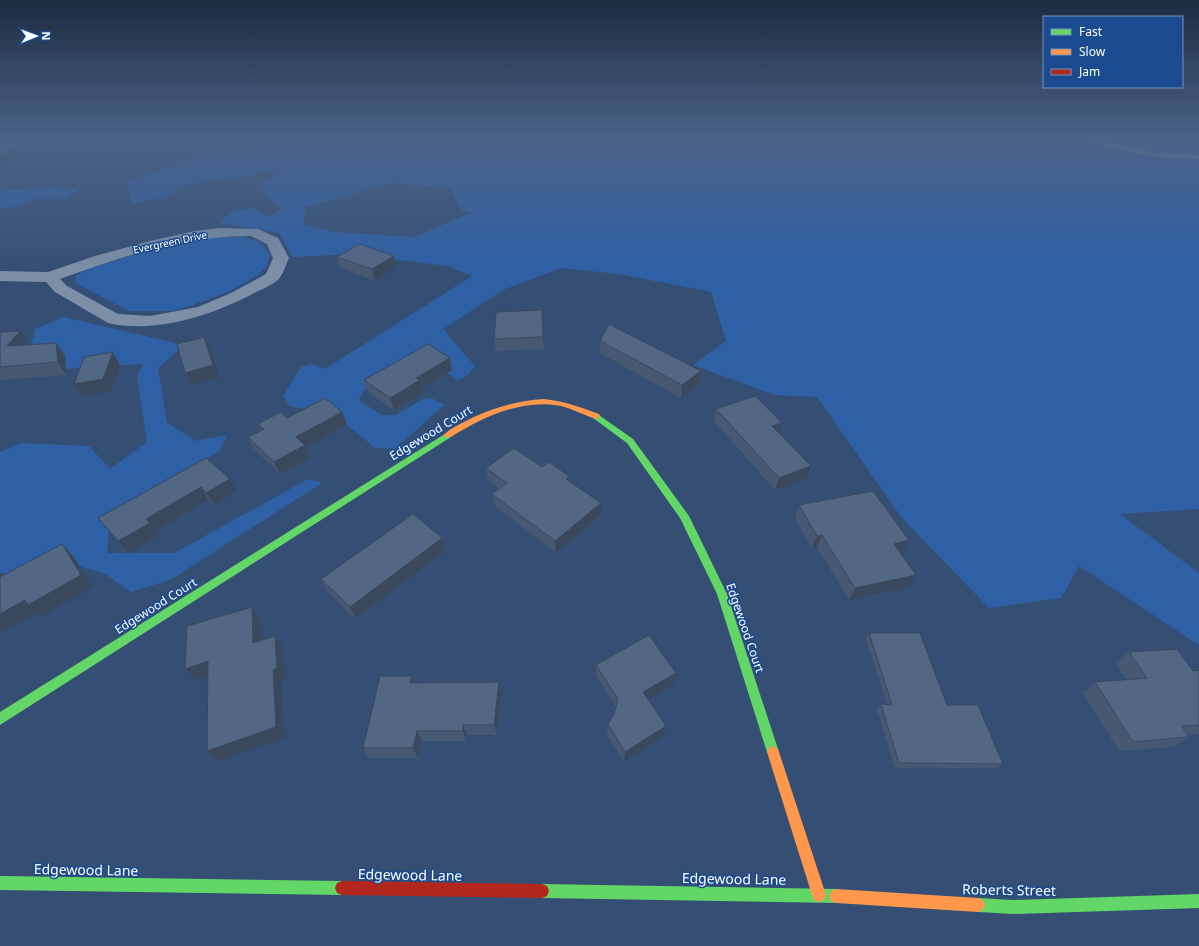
<svg xmlns="http://www.w3.org/2000/svg" width="1199" height="946" font-family="'Noto Sans',sans-serif">
<rect width="100%" height="100%" fill="#354f74"/>
<path fill="#2e60a5" fill-rule="evenodd" d="M317 138H1199V509L1120 514 1199 573V645L1079 566 1061 598 989 608 902 518 817 397 775 395 693 365 726 341 711 292 619 274 561 268 505 289 443 329 475 366 468 375 457 381 422 349 364 390 359 400 381 415H395L425 398 434 399 444 405 395 449 375 448 318 401 305 409 290 406 283 396 301 367 311 364 325 369 472 276 448 266 350 254 293 257 279 233 220 223 230 213 252 207 268 217 283 209 273 203 261 184 281 171 179 186 167 197 132 203 126 182 193 157ZM391 183 450 188 462 211 472 212 415 237 333 232 304 225 305 207Z
M53 187 79 189 65 199H33L14 207 0 209V191Z
M241 236 259 242 270 254 267 265 258 275 230 291 193 305 172 311H129L75 283 76 276 86 269 177 243 206 238Z
M64 317 184 345 158 368 167 423 196 441 227 435 220 450 109 525 107 553H174L308 479 322 483 170 580 131 592 104 573 51 559 0 581V452L21 443 89 446 110 469 147 442 137 376 143 364 46 370 31 346 35 329Z"/>
<g fill="none" stroke-linecap="round" stroke-linejoin="round">
<path fill="#7c8fa7" fill-rule="evenodd" d="M1078 138H1089L1155 153 1199 155V159L1155 157 1125 151Z"/>
<path fill="#7c8fa7" fill-rule="evenodd" d="M220 228 258 229 278 238 289 258C286 264 283 275 278 280 272 285 263 289 256 292 214 315 156 334 108 323L55 292 46 282 0 281V271L48 272 95 256 146 242 194 231ZM251 236 267 244 273 258 266 274 231 293 198 307 150 316 118 314 67 286 60 279C123 256 183 236 251 236Z"/>
<path fill="#63d668" fill-rule="evenodd" d="M596 413 633 439 689 516 727 594 779 752 777 756 773 758 769 756 767 752 717 594 680 518 627 443 593 418 592 416 593 414Z
M448 432 451 433 452 435 451 437 0 725V712Z
M0 876 342 881 347 883 349 888 347 893 342 895 0 890Z
M542 884 836 889 841 891 843 896 841 901 836 903 542 898 537 896 535 891 537 886Z
M1199 894V908L1013 914 978 912 973 910 971 905 973 900 978 898 1013 900Z"/>
<path fill="#ff974d" fill-rule="evenodd" d="M544 399C564 401 580 407 599 414L600 416 596 419C584 415 573 409 561 406 523 398 483 417 451 437H445L444 435C448 430 456 426 462 423 488 409 515 401 544 399Z
M773 746 777 748 779 752 826 895 824 900 819 902 814 900 812 895 767 752 769 748Z
M836 889 978 898 983 900 985 905 983 910 978 912 836 903 831 901 829 896 831 891Z"/>
<path fill="#b3261e" fill-rule="evenodd" d="M342 881 542 884 547 886 549 891 547 896 542 898 342 895 337 893 335 888 337 883Z"/>
</g>
<path fill="#475972" d="M394 256 397 267 375 281 341 268 337 257Z
M543 321 544 349 496 351 494 339Z
M0 332 29 343 27 345 56 343 65 355 66 375 0 380Z
M600 341 701 371 699 384 681 398 600 353Z
M452 370 422 388 423 393 394 410 368 392 364 380Z
M716 409 779 433 807 478 775 490 714 421Z
M342 412 347 424 306 447 311 457 280 474 254 449 248 437 261 430 258 424 287 418Z
M206 458 237 491 214 505 208 499 156 531 159 535 128 554 98 518Z
M542 467 569 476 570 481 601 503V515L556 553 495 506 492 494 500 489 488 480 486 468Z
M799 505 903 553H900L909 587 849 600 817 547 812 548 795 518Z
M442 538 445 551 355 619 327 591 321 579Z
M869 633 947 705 1003 764 997 768H895L877 710 881 704H887L866 639Z
M1129 652 1193 671 1199 670V734L1188 735 1189 737 1173 747 1119 751 1083 693 1095 682 1127 680 1116 664Z
M596 665 674 684 648 699 666 726 664 736 624 761 607 735 608 724 614 714 616 707 596 676Z
M412 676 415 683 501 693 497 735H467L466 741H422L418 758H369L363 748Z"/>
<path fill="#39485c" d="M34 138H49L50 141 0 169V156Z
M394 256 397 267 375 281 372 269Z
M542 310 543 321 544 349 543 337Z
M20 331 29 343 17 358 7 346Z
M204 337 211 349 219 377 191 385 185 373Z
M56 343 65 355 66 375 58 362Z
M113 352 120 365 111 391 83 396 74 384Z
M450 358 452 370 422 388 423 393 394 410 390 398 416 378Z
M701 371 699 384 681 398 682 385Z
M342 412 347 424 306 447 311 457 280 474 274 462 296 437Z
M782 423 779 435 772 426Z
M811 466 807 478 775 490 779 478Z
M569 476 570 488 566 479Z
M230 479 237 491 214 505 206 493Z
M201 487 208 499 156 531 159 535 128 554 118 541 146 519Z
M601 503V515L556 553 555 541Z
M822 535 817 547 812 548 817 536Z
M442 538 445 551 355 619 350 607Z
M909 540 903 553 887 556 894 544Z
M62 544 73 556 93 587 41 617 36 613 0 633V614L25 600Z
M0 572 6 577 0 578Z
M916 575 909 587 849 600 855 588Z
M252 607 260 619 262 654 253 643Z
M275 636 283 647 285 679 281 681 285 737 218 761 207 751 273 670Z
M208 661 218 672 196 680 185 669Z
M676 673 674 684 642 703 643 692Z
M412 676 417 687 410 683Z
M499 682 501 693 497 735 494 725Z
M463 725 467 735 466 741 463 731Z
M666 726 664 736 624 761 625 752Z
M417 731 422 741 418 758 413 748Z"/>
<path fill="#526784" stroke="#39485c" d="M0 138H34L0 156Z
M360 244 394 256 372 269 337 257Z
M542 310 543 337 494 339 496 312Z
M609 324 701 371 682 385 600 341Z
M20 331 7 346 56 343 58 362 0 367V332Z
M204 337 213 365 185 373 177 344Z
M428 344 450 358 416 378 420 380 390 398 364 380Z
M113 352 103 379 74 384 84 357Z
M755 396 782 423 772 426 811 466 779 478 716 409Z
M325 398 342 412 296 437 305 445 274 462 248 437 264 429 258 424 281 412 287 418Z
M514 448 542 467 549 462 569 476 566 479 601 503 555 541 492 494 507 483 486 468Z
M206 458 230 479 206 493 201 487 146 519 150 523 118 541 98 518Z
M873 491 909 540 894 544 916 575 855 588 822 535 817 536 799 505Z
M413 514 442 538 350 607 321 579Z
M62 544 81 575 28 605 25 600 0 614V577Z
M252 607 253 643 275 636 277 668 273 670 276 727 207 751 208 661 185 669 187 626Z
M869 633H920L947 705H978L1003 764 899 763 881 704 892 705Z
M649 635 676 673 643 692 666 726 625 752 608 724 614 714 618 699 596 665Z
M1177 649 1193 671 1199 670V725L1182 726 1189 737 1133 742 1095 682 1147 678 1129 652Z
M380 676H412L410 683 499 682 494 725H463V731H417L413 748H363Z"/>
<linearGradient id="sky" x2="0" y2="1"><stop stop-color="#1d2b40"/><stop offset="0.51" stop-color="#4b6388"/><stop offset="1" stop-color="#4b6388" stop-opacity="0"/></linearGradient>
<rect width="1199" height="271" fill="url(#sky)"/>
<g text-anchor="middle" stroke-width="3" stroke-linejoin="round" paint-order="stroke">
<g font-size="10" fill="#fff" stroke="#1a4a8f">
<text transform="translate(170 242) rotate(-12)" y="4">Evergreen Drive</text>
</g>
<g font-size="12" fill="#fff" stroke="#1a4a8f">
<text transform="translate(431 433) rotate(-31)" y="4">Edgewood Court</text>
<text transform="translate(156 606) rotate(-32)" y="4">Edgewood Court</text>
<text transform="translate(745 628) rotate(71)" y="4">Edgewood Court</text>
</g>
<g font-size="14" fill="#fff" stroke="#1a4a8f">
<text transform="translate(86 870) rotate(1)" y="5">Edgewood Lane</text>
<text transform="translate(410 875) rotate(1)" y="5">Edgewood Lane</text>
<text transform="translate(734 879) rotate(1)" y="5">Edgewood Lane</text>
<text transform="translate(1009 890) rotate(1)" y="5">Roberts Street</text>
</g>
</g>
<rect x="1043" y="16" width="140" height="72" fill="#1a4a8f" stroke="#7692bc"/>
<rect x="1051" y="29" width="20" height="6" fill="#63d668" stroke="#7692bc"/>
<text x="1079" y="36" font-size="12" fill="#ffffff">Fast</text>
<rect x="1051" y="49" width="20" height="6" fill="#ff974d" stroke="#7692bc"/>
<text x="1079" y="56" font-size="12" fill="#ffffff">Slow</text>
<rect x="1051" y="69" width="20" height="6" fill="#b3261e" stroke="#7692bc"/>
<text x="1079" y="76" font-size="12" fill="#ffffff">Jam</text>
<g transform="translate(36 36) rotate(89)" stroke="#1a4a8f" stroke-width="3" paint-order="stroke">
<path d="M0-3L7 15L0 10L-7 15Z" fill="#ffffff"/>
<text y="-6" font-size="11" font-weight="bold" text-anchor="middle" fill="#ffffff">N</text>
</g>
</svg>
